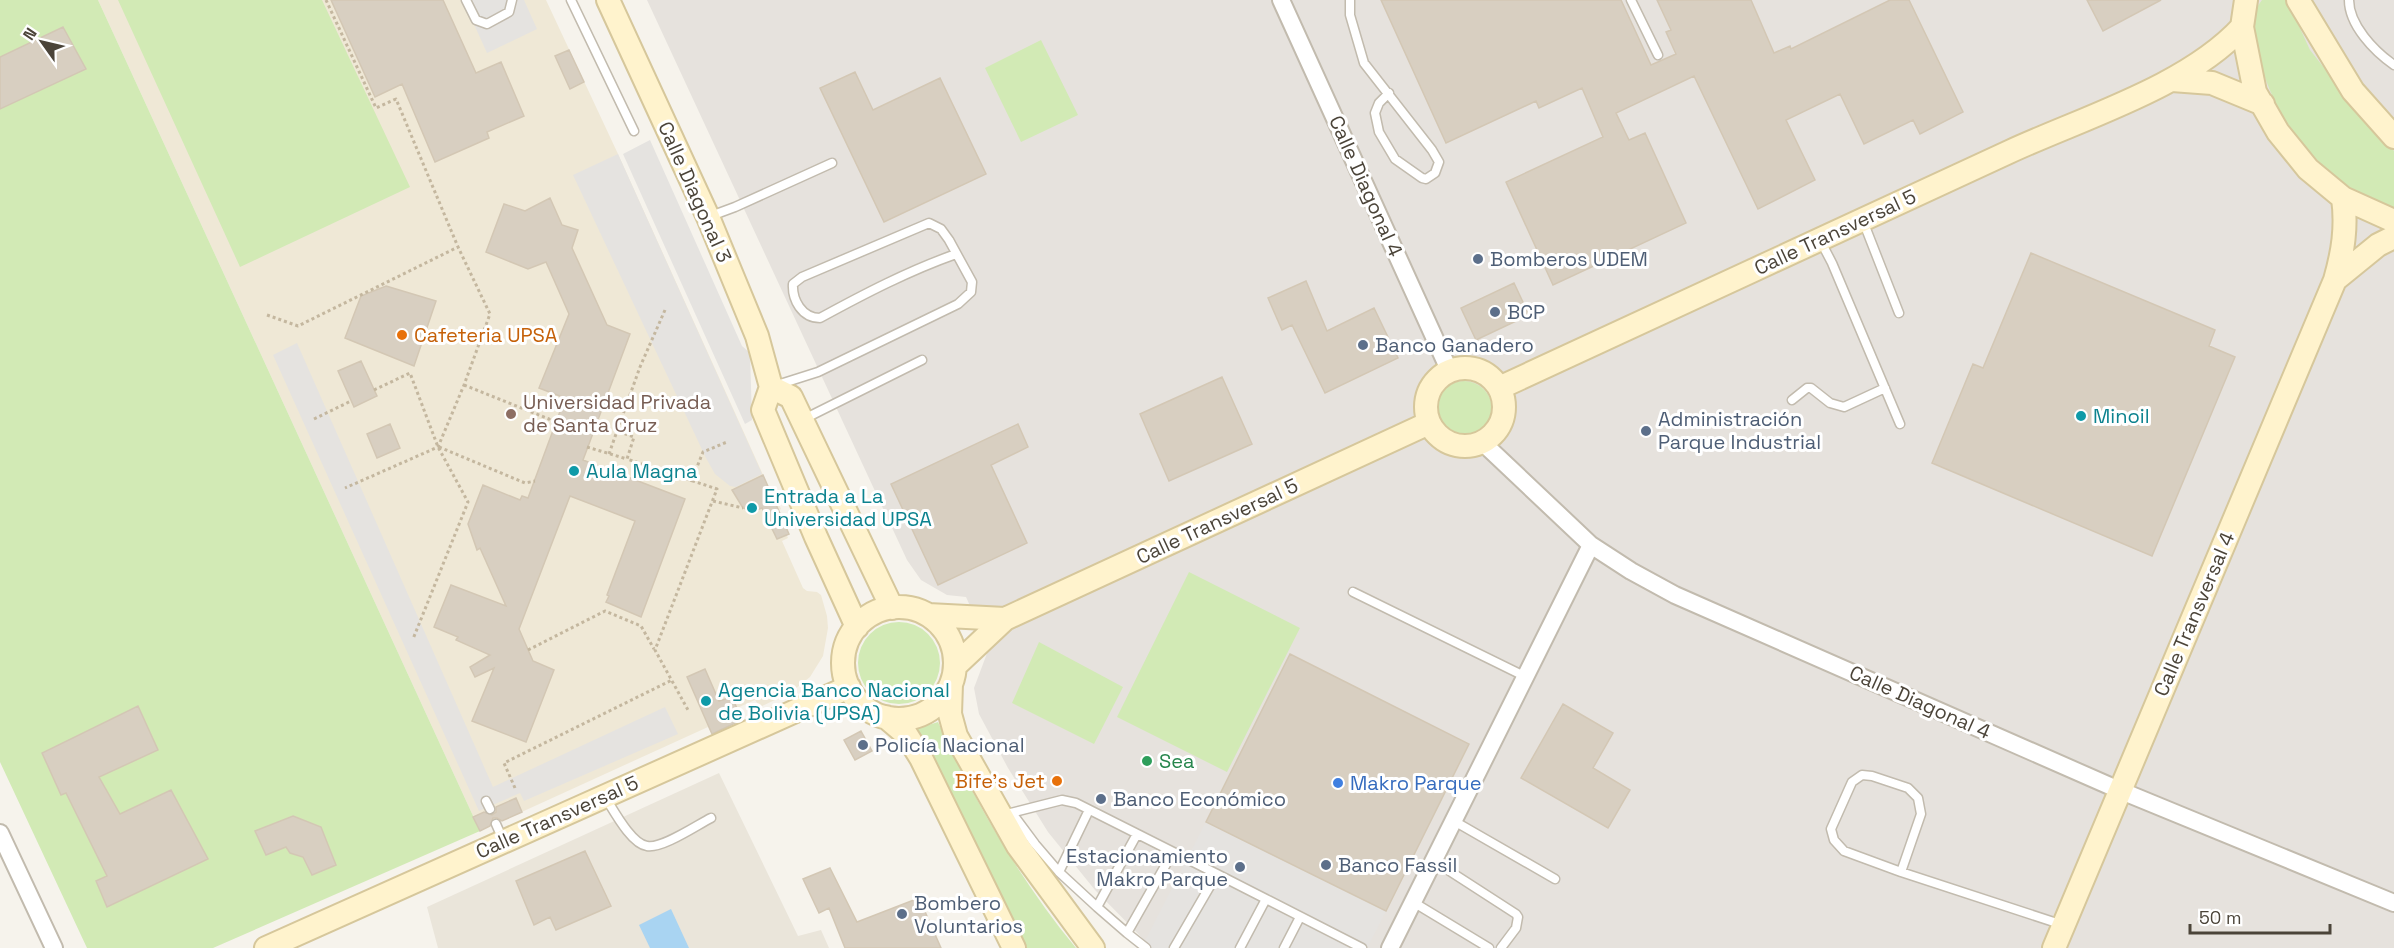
<svg xmlns="http://www.w3.org/2000/svg" width="2394" height="948" font-family="'Space Grotesk',sans-serif">
<rect width="100%" height="100%" fill="#f6f3ec"/>
<path fill="#eae5da" d="M719 773 798 936 821 930 829 948H438L427 907Z"/>
<path fill="#e6e2dd" d="M647 0H2394V948H1152L1095 890 1048 832 1008 768 979 714 974 688 989 648 966 597 947 595 921 580 907 560Z"/>
<path fill="#efe8d6" d="M98 0H546L618 154 774 499 773 502 777 500 781 509 776 512 788 538 782 541 803 588 807 591 817 592 821 595 827 616 828 628 823 656 810 677 790 693 760 707 755 700 737 708 742 720 712 734 708 727 480 831Z"/>
<path fill="#d2eab5" d="M0 0H98L480 831 213 948H87L0 762Z
M118 0H322L410 187 240 267Z
M2262 0H2287L2310 50 2366 121 2394 151V209C2386 206 2376 204 2368 200 2360 196 2353 189 2345 184 2301 151 2270 107 2258 53 2254 35 2249 16 2262 0Z
M1041 40 1078 115 1021 142 985 68Z
M1436 409a28 28 0 1 1 56 0a28 28 0 1 1-56 0Z
M1189 572 1300 628 1227 772 1117 717Z
M858 663a41 41 0 1 1 82 0a41 41 0 1 1-82 0Z
M1039 642 1123 687 1094 744 1012 703Z
M938 722C975 802 1020 880 1076 948H1027L943 775 916 729Z"/>
<path fill="#e5e3e0" d="M463 0H524L537 29 487 53Z
M650 140 742 346 750 353 752 420 745 424 623 154Z
M618 154 762 474 736 487 730 486 715 474 706 458 573 175Z
M297 343 493 787 665 707 678 734 524 801 520 793 479 811 273 355Z
M1206 822 1386 911 1367 948H1152L1145 941Z"/>
<path fill="#a9d4f2" d="M671 909 689 948H650L639 925Z"/>
<path fill="#d8cfc1" stroke="#d3c7b4" stroke-width="1.5" d="M331 0H443L476 73 501 62 524 116 487 132 489 138 435 162 402 84 375 97Z
M1381 0H1621L1651 65 1676 54 1666 32 1671 30 1657 0H1751L1774 53 1790 46 1791 49 1890 0H1909L1963 112 1920 134 1913 120 1864 144 1840 94 1786 120 1815 180 1758 209 1694 76 1616 113 1629 140 1645 133 1686 223 1553 285 1506 182 1603 137 1582 88 1539 108 1536 101 1446 143Z
M2087 0H2161L2103 31Z
M63 27 86 69 0 109V57Z
M569 50 584 82 570 89 555 56Z
M855 72 873 110 940 78 986 174 884 222 820 88Z
M550 198 562 225 578 230 572 248 607 325 630 334 583 460 685 499 641 617 606 602 609 596 607 595 635 521 570 496 519 629 533 661 554 670 526 742 472 721 494 668 475 677 470 667 490 655 456 640 458 637 434 627 451 585 506 606 480 548 477 550 468 524 483 485 520 500 522 496 528 498 565 398 539 388 569 314 546 262 528 269 486 252 504 204 525 211Z
M2031 253 2215 330 2209 346 2235 357 2152 556 1932 463 1973 364 1983 368Z
M1306 281 1327 331 1374 308 1398 358 1325 393 1292 325 1282 330 1268 298Z
M1514 283 1529 315 1476 340 1461 308Z
M386 286 436 301 414 366 345 338 361 296Z
M361 361 377 396 354 407 338 371Z
M1222 377 1252 444 1169 481 1140 414Z
M390 424 400 448 377 458 367 434Z
M1018 424 1028 447 991 465 1027 543 938 585 891 484Z
M763 475 789 534 777 539 762 508 754 511 743 508 732 490Z
M1290 654 1469 744 1386 911 1206 822Z
M705 669 719 701 732 697 742 720 712 734 687 677Z
M1563 704 1613 733 1593 768 1630 790 1608 828 1521 778Z
M138 706 158 750 99 777 120 814 171 790 208 859 107 907 96 881 107 876 66 793 61 795 42 753Z
M861 731 872 751 855 760 844 740Z
M516 798 522 812 502 821 497 818H493L490 826 480 831 473 817 484 812 492 815 496 812V807Z
M293 816 321 827 336 865 312 875 303 857 290 853 286 847 266 855 255 831Z
M585 851 611 906 556 930 550 917 534 925 516 881Z
M830 868 857 922 919 898 941 948H845L829 908 819 913 803 879Z"/>
<g fill="none" stroke-linecap="round" stroke-linejoin="round">
<g stroke="#c2bbae" stroke-width="11">
<path id="lane" d="M466 0 476 20 487 24 509 12 512 0
M571 0 634 131
M1350 0V15L1364 63 1432 150 1439 162 1435 173 1426 179 1422 178 1395 159 1379 132 1375 113 1379 103 1389 93
M1631 0 1658 55
M2349 0C2349 25 2374 51 2394 65
M708 217 735 207 832 163
M1863 221 1899 313
M1820 240 1832 263 1900 424
M777 385 818 372 958 304 971 292 972 282 949 240 941 229 929 223 802 277 793 284C792 300 802 318 820 318 864 294 908 271 956 254
M1792 400 1807 388H1811L1830 403 1844 407 1885 388
M802 420 922 360
M1353 592 1526 677
M605 797C613 809 631 844 647 846 662 849 697 825 711 818
M486 801 490 809
M1089 810 1059 872 1097 907
M1012 813 1035 844 1059 872
M1003 815 1062 800 1076 803 1217 874
M1454 821 1555 879
M496 824 503 840
M1434 861 1516 914 1518 917 1516 928 1501 948
M1901 872 1921 814 1918 798 1908 788 1872 776 1862 775 1852 782 1831 829 1834 840 1844 851 1901 872 2063 925
M1413 902 1489 948
M1127 933 1097 907 1137 834
M1146 948 1127 933 1173 852
M1174 948 1217 874 1266 899
M1240 948 1266 899 1362 948
M1284 948 1300 917"/>
</g>
<g stroke="#c2bbae" stroke-width="20">
<path id="street" d="M1281 0 1450 372
M1482 442 1591 545 1631 571 1675 595 2119 790 2394 903
M0 833 54 948
M1390 948 1591 545"/>
</g>
<g stroke="#d6c79b" stroke-width="26">
<path id="secondary" d="M608 0 708 217 757 336 771 387 763 410 816 537 857 627
M2246 0 2242 27 2255 92 2278 132 2308 169 2343 198 2394 221
M2298 0 2353 91 2394 137
M2172 80 2212 83 2263 104
M2335 280 2378 245 2394 237
M1426 407a39 39 0 1 1 78 0a39 39 0 1 1-78 0Z
M771 387 791 397 892 608
M1499 388C1669 309 1839 231 2009 152 2082 118 2187 87 2242 27
M843 663a56 56 0 1 1 112 0a56 56 0 1 1-112 0Z
M928 615 1005 619
M955 666 1005 619 1429 423
M951 684 950 714 956 736 1018 846 1093 948
M886 717 906 734 921 758 1014 948
M266 948 849 687
M2054 948 2335 280C2343 252 2347 227 2343 198"/>
</g>
<path stroke="#c4b79f" stroke-width="3" stroke-dasharray="3 3" stroke-linecap="butt" d="M326 0 376 108 396 99 458 247
M665 310 640 367 617 431 634 437 627 459 717 489 655 650 688 710
M267 315 298 326 458 247 490 314 464 385 438 447 345 488
M464 385 549 419 555 425
M374 390 410 373 438 447 468 502 413 639
M314 419 351 401
M439 447 525 483 535 481
M587 447 627 459
M609 454 617 431
M691 482 703 452 727 442
M713 501 743 508
M528 650 605 611 641 626 654 649
M515 788 504 763 672 680"/>
<use href="#lane" stroke="#fff" stroke-width="8"/>
<use href="#street" stroke="#fff" stroke-width="16"/>
<use href="#secondary" stroke="#fff3cd" stroke-width="22"/>
</g>
<g fill="#5c6f8a" stroke="#fff" stroke-width="2">
<circle cx="1478" cy="259" r="6"/>
<circle cx="1495" cy="312" r="6"/>
<circle cx="1363" cy="345" r="6"/>
<circle cx="1646" cy="431" r="6"/>
<circle cx="863" cy="745" r="6"/>
<circle cx="1101" cy="799" r="6"/>
<circle cx="1326" cy="865" r="6"/>
<circle cx="1240" cy="867" r="6"/>
<circle cx="902" cy="914" r="6"/>
</g>
<g fill="#e8710a" stroke="#fff" stroke-width="2">
<circle cx="402" cy="335" r="6"/>
<circle cx="1057" cy="781" r="6"/>
</g>
<circle fill="#8d6e63" stroke="#fff" stroke-width="2" cx="511" cy="414" r="6"/>
<g fill="#0f9aa8" stroke="#fff" stroke-width="2">
<circle cx="2081" cy="416" r="6"/>
<circle cx="574" cy="471" r="6"/>
<circle cx="752" cy="508" r="6"/>
<circle cx="706" cy="701" r="6"/>
</g>
<circle fill="#2e9e5b" stroke="#fff" stroke-width="2" cx="1147" cy="761" r="6"/>
<circle fill="#3f7fe0" stroke="#fff" stroke-width="2" cx="1338" cy="783" r="6"/>
<g text-anchor="middle" stroke-width="6" stroke-linejoin="round" paint-order="stroke">
<g font-size="20" fill="#4b4439" stroke="#fff">
<text transform="translate(1366 186) rotate(66)" y="7">Calle Diagonal 4</text>
<text transform="translate(695 192) rotate(66)" y="7">Calle Diagonal 3</text>
<text transform="translate(1835 232) rotate(-25)" y="7">Calle Transversal 5</text>
<text transform="translate(1217 521) rotate(-25)" y="7">Calle Transversal 5</text>
<text transform="translate(2194 614) rotate(-67)" y="7">Calle Transversal 4</text>
<text transform="translate(1920 702) rotate(24)" y="7">Calle Diagonal 4</text>
<text transform="translate(557 817) rotate(-24)" y="7">Calle Transversal 5</text>
</g>
<g font-size="20" fill="#4e5e75" stroke="#fff" text-anchor="start">
<text x="1490" y="266">Bomberos UDEM</text>
<text x="1507" y="319">BCP</text>
<text x="1375" y="352">Banco Ganadero</text>
<text x="1658" y="426">Administración<tspan x="1658" dy="23">Parque Industrial</tspan></text>
<text x="875" y="752">Policía Nacional</text>
<text x="1113" y="806">Banco Económico</text>
<text x="1228" y="863" text-anchor="end">Estacionamiento<tspan x="1228" dy="23">Makro Parque</tspan></text>
<text x="1338" y="872">Banco Fassil</text>
<text x="914" y="910">Bombero<tspan x="914" dy="23">Voluntarios</tspan></text>
</g>
<g font-size="20" fill="#c56008" stroke="#fff" text-anchor="start">
<text x="414" y="342">Cafeteria UPSA</text>
<text x="1045" y="788" text-anchor="end">Bife's Jet</text>
</g>
<g font-size="20" fill="#785e54" stroke="#fff" text-anchor="start">
<text x="523" y="409">Universidad Privada<tspan x="523" dy="23">de Santa Cruz</tspan></text>
</g>
<g font-size="20" fill="#0d838f" stroke="#fff" text-anchor="start">
<text x="2093" y="423">Minoil</text>
<text x="586" y="478">Aula Magna</text>
<text x="764" y="503">Entrada a La<tspan x="764" dy="23">Universidad UPSA</tspan></text>
<text x="718" y="697">Agencia Banco Nacional<tspan x="718" dy="23">de Bolivia (UPSA)</tspan></text>
</g>
<g font-size="20" fill="#27864d" stroke="#fff" text-anchor="start">
<text x="1159" y="768">Sea</text>
</g>
<g font-size="20" fill="#366cbe" stroke="#fff" text-anchor="start">
<text x="1350" y="790">Makro Parque</text>
</g>
</g>
<g transform="translate(42 42) rotate(304)" stroke="#ffffff" stroke-width="4.5" paint-order="stroke">
<path d="M0-4.5L10 22L0 15L-10 22Z" fill="#4b4439"/>
<text y="-9" font-size="16" font-weight="bold" text-anchor="middle" fill="#4b4439">N</text>
</g>
<path d="M2190 924v9h140v-9" fill="none" stroke="#4b4439" stroke-width="3"/>
<text x="2199" y="924" font-size="18" fill="#4b4439" stroke="#ffffff" stroke-width="4.5" paint-order="stroke">50 m</text>
</svg>
